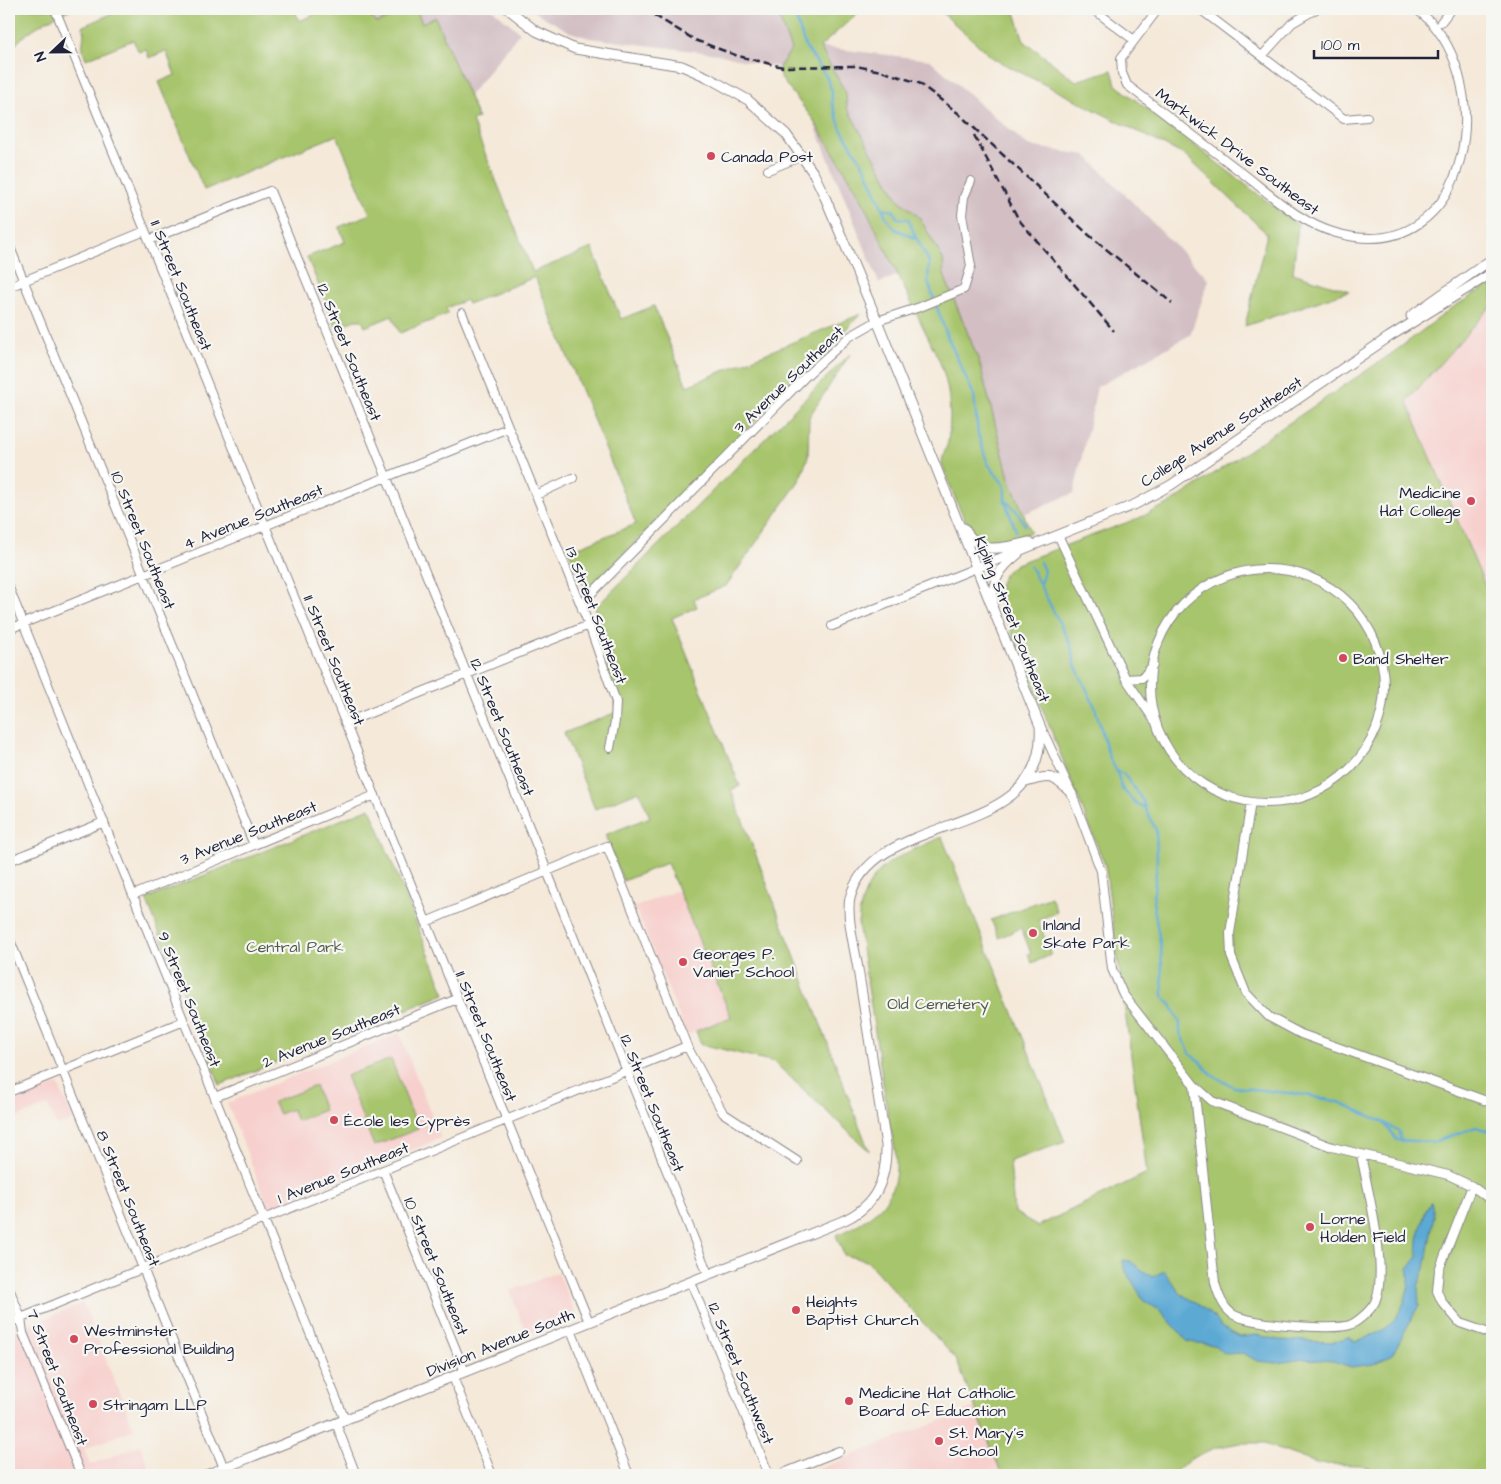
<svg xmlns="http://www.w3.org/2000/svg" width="1501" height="1484" font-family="'Architects Daughter',sans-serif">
<rect width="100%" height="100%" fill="#f6f6f2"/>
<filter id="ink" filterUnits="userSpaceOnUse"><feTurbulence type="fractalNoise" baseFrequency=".02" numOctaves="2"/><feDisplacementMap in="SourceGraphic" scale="10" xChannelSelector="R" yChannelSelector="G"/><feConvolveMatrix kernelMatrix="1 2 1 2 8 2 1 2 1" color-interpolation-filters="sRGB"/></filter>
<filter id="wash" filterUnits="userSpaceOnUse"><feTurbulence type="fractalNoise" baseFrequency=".0096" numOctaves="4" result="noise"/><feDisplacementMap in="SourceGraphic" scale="20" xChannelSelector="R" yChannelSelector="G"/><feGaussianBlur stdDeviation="1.12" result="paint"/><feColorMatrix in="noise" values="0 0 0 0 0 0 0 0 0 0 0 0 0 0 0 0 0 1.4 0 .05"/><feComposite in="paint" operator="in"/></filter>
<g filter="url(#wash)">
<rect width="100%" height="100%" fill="#f5e9d9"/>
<path fill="#f7d0cd" d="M1492 305V602L1407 401Z
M678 890 731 1017 687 1035 635 907Z
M399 1033 441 1138 269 1208 227 1103Z
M58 1084 73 1120 57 1126 48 1105 16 1118 10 1104Z
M558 1272 576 1315 527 1335 510 1291Z
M83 1303 134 1429 84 1449 90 1465 140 1445 152 1475H9V1333Z
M975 1407 1002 1475H803Z"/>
<path fill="#d2bec3" d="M363 9H411L377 23Z
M416 9H492L520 32 468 97 435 17 422 23Z
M530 9H776L791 51 779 67 753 63 718 54 589 38 570 32Z
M820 47 930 60 1028 146 1086 155 1209 280 1190 335 1097 387 1074 493 1024 514 1009 478 979 361 944 275 943 259 919 217 898 199 847 108 846 93Z
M812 118 858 192 899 275 879 283Z"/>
<path fill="#a7c56c" stroke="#647454" d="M9 9H72C52 17 15 35 9 57Z
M123 9H294L299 21 327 9H363L377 23 411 9H416L422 23 435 17 478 118 472 121 533 272 592 248 621 319 654 306 687 386 861 314 595 583 584 587 569 551 636 524 535 277 468 304 466 300 446 308 448 314 400 333 392 316 365 327 362 320H355L336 327 307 257 345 242 339 227 370 214 337 135 204 190 159 82 175 75 166 51 149 58 146 49 139 52 133 40 86 59C79 42 86 41 83 26Z
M776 9H862L820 47 846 93 847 108 898 199 919 217 943 259 944 275 979 361 1009 478 1031 532C1020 536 1006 544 995 545 969 548 950 483 942 464 942 456 946 450 948 442 952 412 950 388 939 360L858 192 812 118 780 77 779 67 791 50Z
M938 9H1014L1024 41 1076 81 1112 70 1116 85 1298 225 1293 273 1349 291 1245 326 1267 234 1186 156 994 59Z
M1492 283V305L1407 401 1492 602V1475H1388L1361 1465 1319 1464 1261 1443H1240L1214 1448 1191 1459 1171 1475H1002L956 1359 867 1261 844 1255 836 1235C889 1213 907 1185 890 1128L858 923C865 865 895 858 942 837L1065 1142 1010 1161 1014 1212 1038 1226 1147 1173 1105 865 1000 603C996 586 1001 574 1016 564L1139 518 1172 502 1394 352 1452 308Z
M850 354 809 417 808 457 799 481 726 586 694 599 697 607 672 618 740 786 731 790 869 1151 774 1062 701 1044 696 1031 731 1017 667 863 623 881 605 835 650 817 639 791 595 809 564 733 617 712 595 608Z
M370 808 445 994 220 1085 146 899Z
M1051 897 1057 912 1038 920 1051 955 1032 963 1028 954 1031 953 1021 928 999 938 991 920Z
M391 1059 418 1129 374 1146 346 1076Z
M315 1086 324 1110 297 1121 292 1109 279 1114 273 1102Z"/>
<path fill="#5ba9d4" stroke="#3e6688" d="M1431 1202 1434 1215 1425 1269 1418 1286 1419 1305 1392 1355 1374 1364 1351 1367 1333 1361 1305 1359 1276 1363 1257 1361 1243 1353 1224 1354 1214 1345 1188 1342 1161 1311 1144 1301 1124 1268 1123 1260 1130 1261 1152 1277 1164 1271 1180 1293 1199 1305 1215 1318 1221 1327 1240 1337 1257 1335 1279 1340 1333 1342 1349 1337 1354 1341C1364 1338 1374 1336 1383 1330 1401 1319 1413 1287 1408 1268L1417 1258 1418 1239 1425 1212Z"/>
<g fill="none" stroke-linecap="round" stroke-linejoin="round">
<path stroke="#5ba9d4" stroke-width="2.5" d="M793 9 805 46 826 76 832 91V103L841 129 866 169 886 217 895 229 917 239 929 262 928 282 947 336 974 395 978 434 988 464 1005 486V501L1016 531
M883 208 894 211 897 218 908 219 916 238
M1006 501 1016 510 1025 525
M1030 566 1070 643 1075 665 1095 707 1109 757 1117 772 1122 789 1136 803 1145 808 1156 830 1157 862 1153 902 1161 948 1163 997 1171 1005 1180 1023V1033L1191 1055 1200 1061 1212 1075 1234 1087 1306 1095 1339 1102 1383 1122 1397 1140 1434 1142 1476 1127 1492 1132
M1040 585 1044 571 1040 562
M1117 772 1123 773 1143 801 1145 808
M1383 1122 1399 1131 1401 1141"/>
</g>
</g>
<g filter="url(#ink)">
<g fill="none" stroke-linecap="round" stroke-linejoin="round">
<g stroke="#8c868a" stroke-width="10">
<path id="minor" d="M55 9 589 1322
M1093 9 1134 40
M1158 9 1121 58 1122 73 1127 85C1165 114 1203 143 1241 172 1271 195 1300 223 1336 233 1476 272 1501 70 1416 9
M1200 9 1344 119 1367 117
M1441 22 1451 9
M1262 56 1292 23 1316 9
M768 170 802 156
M149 240 270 191 547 871 708 1274
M9 245 254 845
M9 287 145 231
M462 313 589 625 616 702 615 721 610 748
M536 495 573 478
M1058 535 1126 679 1154 720
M1150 686a117 117 0 1 1 234 0a117 117 0 1 1-234 0Z
M9 588 345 1420
M582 609 587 598 808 374 849 337 877 321 920 307 964 289 971 266 962 215 964 197 971 181
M832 626 976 568
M9 629 508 428
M1126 679 1142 678 1153 665
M345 723 589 625
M1040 725 1072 794 1101 871 1112 969 1123 994 1194 1085 1212 1101 1332 1147 1448 1175 1472 1186 1492 1201
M1251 802 1230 933 1231 956 1246 993 1269 1017 1301 1034 1492 1103
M9 861 104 822
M133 895 375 795
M426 922 607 846 687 1046 723 1113 797 1161
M9 938 224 1468
M1194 1085 1215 1283C1218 1294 1222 1306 1231 1313 1243 1324 1335 1331 1350 1325 1359 1321 1371 1310 1375 1302 1389 1269 1368 1192 1361 1155
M9 1092 184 1021
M215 1097 457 999
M383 1170 465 1372
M1472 1186 1439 1270 1437 1291 1442 1302 1460 1323 1492 1334
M691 1282 769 1475
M9 1288 21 1318 23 1333 81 1475
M9 1323 687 1046
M571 1330 629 1475
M453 1377 492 1475
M336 1423 356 1475
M779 1475 839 1451"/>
</g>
<g stroke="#8c868a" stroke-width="11">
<path id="tertiary" d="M1411 316 1492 259
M964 528C981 557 1001 548 1029 542
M976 568 1136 504 1171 485 1389 337 1492 273
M993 604C991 581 1000 568 1018 554
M1026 782C1052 774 1053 775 1072 794
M206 1475 840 1222C875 1208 887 1181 886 1145 877 1086 867 1028 858 969 855 950 846 916 850 898 874 807 1048 845 1040 726L874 313 824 195 814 174 786 134 748 100 707 77 682 66 575 49 536 31 508 9"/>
</g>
<use href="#minor" stroke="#fff" stroke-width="8"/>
<use href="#tertiary" stroke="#fff" stroke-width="9"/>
<path stroke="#22223b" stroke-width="2.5" stroke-dasharray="8 4" stroke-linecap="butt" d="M644 9 695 40 738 56 783 67 856 66 881 71 919 83 958 113 1089 235 1172 303
M974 135 1019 220 1114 331"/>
</g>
</g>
<g fill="#d1495b" stroke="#f6f6f2" stroke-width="2">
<circle cx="711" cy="156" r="5"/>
<circle cx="1471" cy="501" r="5"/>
<circle cx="1343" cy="658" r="5"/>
<circle cx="1033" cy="933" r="5"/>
<circle cx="683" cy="962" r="5"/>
<circle cx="334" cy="1120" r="5"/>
<circle cx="1310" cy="1227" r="5"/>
<circle cx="796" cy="1310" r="5"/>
<circle cx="74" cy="1339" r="5"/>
<circle cx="849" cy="1401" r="5"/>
<circle cx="93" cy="1404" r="5"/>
<circle cx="939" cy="1441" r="5"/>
</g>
<g text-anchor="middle" stroke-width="4.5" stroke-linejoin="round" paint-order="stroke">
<g font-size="16" fill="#22223b" stroke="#f6f6f2">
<text transform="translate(1238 151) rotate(37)" y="6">Markwick Drive Southeast</text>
<text transform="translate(182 285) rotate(68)" y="6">11 Street Southeast</text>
<text transform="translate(350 352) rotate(68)" y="6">12 Street Southeast</text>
<text transform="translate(788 379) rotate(-44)" y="6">3 Avenue Southeast</text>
<text transform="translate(1221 431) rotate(-33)" y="6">College Avenue Southeast</text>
<text transform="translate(253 516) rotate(-22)" y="6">4 Avenue Southeast</text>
<text transform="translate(144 540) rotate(68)" y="6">10 Street Southeast</text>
<text transform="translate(597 615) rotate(69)" y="6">13 Street Southeast</text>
<text transform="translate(1013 619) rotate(68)" y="6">Kipling Street Southeast</text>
<text transform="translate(335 660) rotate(68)" y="6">11 Street Southeast</text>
<text transform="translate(503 727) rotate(68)" y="6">12 Street Southeast</text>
<text transform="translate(248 832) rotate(-22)" y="6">3 Avenue Southeast</text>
<text transform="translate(190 999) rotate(68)" y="6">9 Street Southeast</text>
<text transform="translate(331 1035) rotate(-22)" y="6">2 Avenue Southeast</text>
<text transform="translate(487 1036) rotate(68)" y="6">11 Street Southeast</text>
<text transform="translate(653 1103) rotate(68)" y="6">12 Street Southeast</text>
<text transform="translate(343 1172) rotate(-22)" y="6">1 Avenue Southeast</text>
<text transform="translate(129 1198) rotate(68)" y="6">8 Street Southeast</text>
<text transform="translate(437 1266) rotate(68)" y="6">10 Street Southeast</text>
<text transform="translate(500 1342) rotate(-22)" y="6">Division Avenue South</text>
<text transform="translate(742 1373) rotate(68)" y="6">12 Street Southwest</text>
<text transform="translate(58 1377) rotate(69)" y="6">7 Street Southeast</text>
</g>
<g font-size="16" fill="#22223b" stroke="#f6f6f2" text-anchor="start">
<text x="721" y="162">Canada Post</text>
<text x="1461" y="498" text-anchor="end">Medicine<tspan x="1461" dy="18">Hat College</tspan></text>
<text x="1353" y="664">Band Shelter</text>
<text x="1043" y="930">Inland<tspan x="1043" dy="18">Skate Park</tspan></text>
<text x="693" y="959">Georges P.<tspan x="693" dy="18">Vanier School</tspan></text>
<text x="344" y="1126">École les Cyprès</text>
<text x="1320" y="1224">Lorne<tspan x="1320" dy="18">Holden Field</tspan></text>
<text x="806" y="1307">Heights<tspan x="806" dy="18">Baptist Church</tspan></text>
<text x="84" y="1336">Westminster<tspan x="84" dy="18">Professional Building</tspan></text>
<text x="859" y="1398">Medicine Hat Catholic<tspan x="859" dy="18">Board of Education</tspan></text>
<text x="103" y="1410">Stringam LLP</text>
<text x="949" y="1438">St. Mary's<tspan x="949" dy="18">School</tspan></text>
</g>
<g font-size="16" fill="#515b4c" stroke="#f6f6f2">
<text x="295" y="952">Central Park</text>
<text x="938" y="1009">Old Cemetery</text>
</g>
</g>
<rect width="1501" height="1484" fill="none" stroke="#f6f6f2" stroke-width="30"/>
<g transform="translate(52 52) rotate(248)" stroke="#f6f6f2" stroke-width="4" paint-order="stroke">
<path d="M0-4L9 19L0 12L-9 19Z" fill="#22223b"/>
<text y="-8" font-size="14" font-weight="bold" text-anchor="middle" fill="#22223b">N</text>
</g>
<path d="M1314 50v8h124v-8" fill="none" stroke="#22223b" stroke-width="2.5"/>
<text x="1321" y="50" font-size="15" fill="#22223b" stroke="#f6f6f2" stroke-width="4" paint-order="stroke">100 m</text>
</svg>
